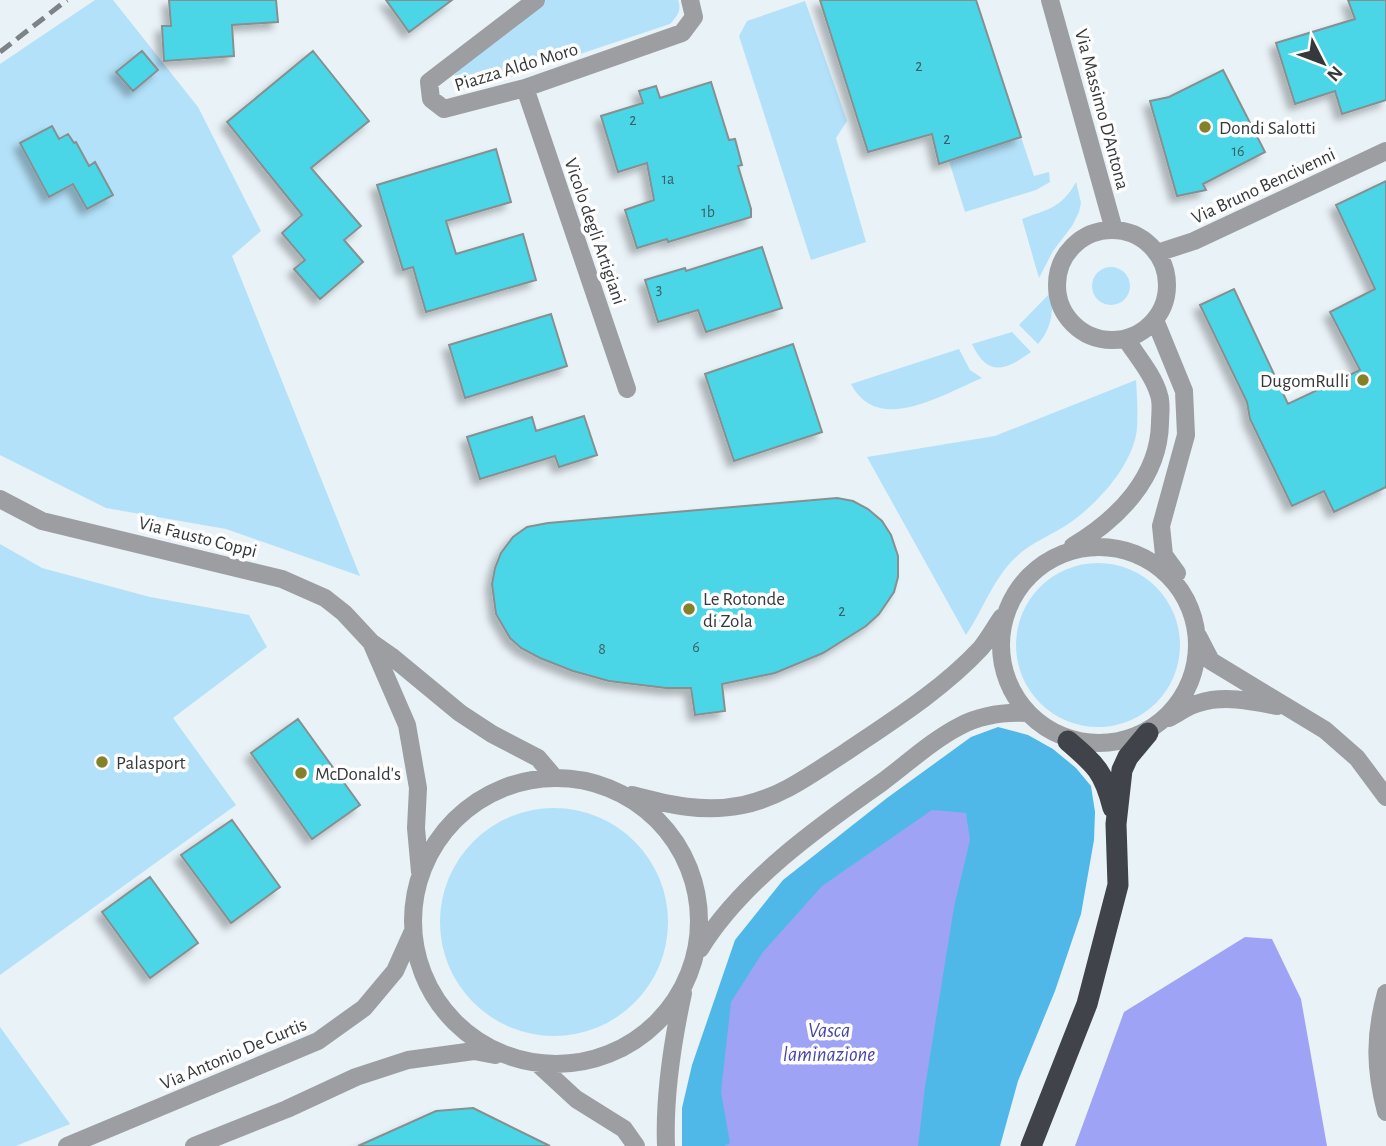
<svg xmlns="http://www.w3.org/2000/svg" width="1386" height="1146" font-family="'Alegreya Sans',sans-serif">
<defs>
<filter id="shadow"><feDropShadow dx="-6" dy="6" stdDeviation="3.5" flood-color="#0004"/></filter>
</defs>
<rect width="100%" height="100%" fill="#e9f2f7"/>
<path fill="#b3e1f9" d="M95 0H113L198 107 261 231 232 256 360 576 226 529 106 508 0 455V64Z
M546 0H678C682 11 677 16 670 24L472 90 458 89 452 79 460 66Z
M805 1 847 121 836 138 866 242 811 260 739 36 747 21Z
M1021 137 1034 176 1049 172 1050 182 1036 190 965 212 949 161Z
M1076 182 1081 203 1079 212 1072 226 1053 251 1039 278 1022 219C1048 209 1062 208 1076 182Z
M1092 286a19 19 0 1 1 38 0a19 19 0 1 1-38 0Z
M1051 292C1054 312 1051 329 1038 344L1019 325Z
M1012 332 1031 352C1006 370 988 378 972 344Z
M959 349 970 370 982 378C943 394 878 436 851 384Z
M1136 380C1137 396 1138 413 1137 428 1134 465 1095 507 1065 526 1048 537 1030 543 1015 558 993 579 983 610 966 635L867 457 995 436Z
M0 544 42 568 150 597 249 615 267 647 173 718 236 805 0 975Z
M1016 645a82 82 0 1 1 164 0a82 82 0 1 1-164 0Z
M440 922a114 114 0 1 1 228 0a114 114 0 1 1-228 0Z
M0 1027 70 1124 16 1146H0Z"/>
<path fill="#4fb8e9" d="M998 727 1028 735 1053 749 1076 768 1091 786 1095 812 1094 840 1081 914 1055 991 1018 1081 1000 1146H682V1108L692 1065 735 940 783 880 887 798 971 737Z"/>
<path fill="#9fa3f5" d="M932 810 966 813 970 840 954 907 925 1087 918 1146H724L730 1143 721 1092 731 1002 763 952 822 886Z
M1245 937 1272 939 1301 999 1327 1146H1075L1124 1012Z"/>
<path fill="#4cd6e7" stroke="#869091" stroke-width="2" filter="url(#shadow)" d="M169 0H276L278 22 232 25 234 56 164 61 162 26H171Z
M386 0H452L409 32Z
M820 0H976L1021 137 939 164 932 134 868 152Z
M1348 0H1386V100L1342 114 1335 91 1295 104 1276 43 1355 19Z
M142 51 158 70 133 91 116 72Z
M313 51 369 121 311 168 361 226 344 240 363 262 320 299 294 269 305 260 282 233 302 215 227 122Z
M1223 70 1265 152 1203 184 1206 190 1177 196 1150 101 1169 97Z
M711 82 729 140 735 139 742 165 738 166 751 209V217L668 242 667 239 637 248 625 210 654 200 647 163 618 172 601 116 643 103 639 91 656 86 660 98Z
M52 126 59 139 68 134 74 143 76 142 89 166 95 162 113 195 87 209 73 184 49 197 20 143Z
M496 149 511 202 446 221 456 254 523 234 536 280 426 312 413 267 403 270 377 185Z
M1386 181V487L1334 512 1324 491 1292 506 1250 419 1247 402 1200 305 1234 289 1288 404 1360 370 1330 312 1375 289 1336 205Z
M762 247 782 308 706 332 698 310 658 322 645 280 685 268 686 271Z
M551 314 567 366 465 398 449 345Z
M793 344 822 432 734 461 705 374Z
M584 416 597 455 559 467 555 456 480 479 467 437 532 417 536 431Z
M837 498 853 501 868 509 882 521 891 535 898 556V577L894 592 879 614 866 626 823 653 775 673 722 684 725 711 695 715 691 688H666L609 681 573 671 540 658 521 648 510 638 496 614 492 584 495 568 501 553 513 537 527 527 548 523Z
M298 719 360 805 312 839 251 753Z
M232 820 280 887 231 923 181 855Z
M150 877 198 943 150 978 102 912Z
M473 1108 550 1146H358L436 1111Z"/>
<g fill="none" stroke-linecap="round" stroke-linejoin="round">
<path stroke="#9c9ea2" stroke-width="18" d="M536 0 429 82 431 99 444 109 525 88 682 33 694 17 690 0
M1050 0 1114 230
M525 88 627 389
M1057 285a55 55 0 1 1 110 0a55 55 0 1 1-110 0Z
M1157 253 1194 241 1386 151
M1155 320 1184 391 1186 435 1161 526 1164 555 1177 573
M0 499 42 521 282 579 325 598 344 613 371 642 407 725 418 788 416 828 420 872
M1073 546C1118 519 1159 478 1160 423 1160 414 1162 404 1159 395 1154 376 1137 356 1126 339
M1001 645a98 98 0 1 1 196 0a98 98 0 1 1-196 0Z
M1198 636 1211 661 1325 730 1357 758 1386 797
M371 642 391 656 460 713 492 734 538 758 555 778
M1169 718C1179 713 1189 705 1199 703 1224 695 1252 701 1277 706
M413 921a143 143 0 1 1 286 0a143 143 0 1 1-286 0Z
M632 795C669 805 704 813 743 805 782 797 813 773 846 752 892 721 943 689 981 648 989 638 995 627 1002 617
M700 949C741 882 818 827 881 783 907 764 931 741 960 726 981 715 1004 712 1027 713
M1386 993C1374 1036 1375 1070 1386 1112
M537 1063 576 1099 624 1129 636 1146
M67 1146 318 1041 364 1008 395 971 413 931
M194 1146 287 1109 356 1077 408 1060 474 1051 495 1055
M666 1146C664 1095 672 1044 683 993"/>
<path stroke="#40444a" stroke-width="21" d="M1068 741C1096 765 1104 772 1113 808
M1031 1146 1087 1004 1118 885 1116 824 1122 770 1128 757 1148 733"/>
<path stroke="#7d8386" stroke-width="5" stroke-dasharray="14 7" stroke-linecap="butt" d="M0 52 67 0"/>
</g>
<g fill="#848129" stroke="#fefefe" stroke-width="2.5">
<circle cx="1205" cy="127" r="7"/>
<circle cx="1363" cy="380" r="7"/>
<circle cx="689" cy="609" r="7"/>
<circle cx="102" cy="762" r="7"/>
<circle cx="301" cy="773" r="7"/>
</g>
<g text-anchor="middle" stroke-width="7" stroke-linejoin="round" paint-order="stroke">
<g font-size="16" fill="#3b6066">
<text x="919" y="71">2</text>
<text x="633" y="125">2</text>
<text x="947" y="144">2</text>
<text x="1238" y="156">16</text>
<text x="668" y="184">1a</text>
<text x="708" y="217">1b</text>
<text x="659" y="294">3</text>
<text x="842" y="616">2</text>
<text x="696" y="652">6</text>
<text x="602" y="654">8</text>
</g>
<g font-size="19" fill="#35393b" stroke="#fefefe">
<text transform="translate(516 66) rotate(-17)" y="7">Piazza Aldo Moro</text>
<text transform="translate(1103 109) rotate(75)" y="7">Via Massimo D'Antona</text>
<text transform="translate(1263 185) rotate(-25)" y="7">Via Bruno Bencivenni</text>
<text transform="translate(596 231) rotate(71)" y="7">Vicolo degli Artigiani</text>
<text transform="translate(198 536) rotate(14)" y="7">Via Fausto Coppi</text>
<text transform="translate(233 1053) rotate(-23)" y="7">Via Antonio De Curtis</text>
</g>
<g font-size="19" fill="#35393b" stroke="#fefefe" text-anchor="start">
<text x="1219" y="134">Dondi Salotti</text>
<text x="1349" y="387" text-anchor="end">DugomRulli</text>
<text x="703" y="605">Le Rotonde<tspan x="703" dy="22">di Zola</tspan></text>
<text x="116" y="769">Palasport</text>
<text x="315" y="780">McDonald's</text>
</g>
<g font-size="21" font-style="italic" fill="#4b46a5" stroke="#fefefe">
<text x="829" y="1037">Vasca<tspan x="829" dy="24">laminazione</tspan></text>
</g>
</g>
<g transform="translate(1323 63) rotate(132)" stroke="#fefefe" stroke-width="5" paint-order="stroke">
<path d="M0-5L12 26L0 18L-12 26Z" fill="#35393b"/>
<text y="-10" font-size="19" font-weight="bold" text-anchor="middle" fill="#35393b">N</text>
</g>
</svg>
